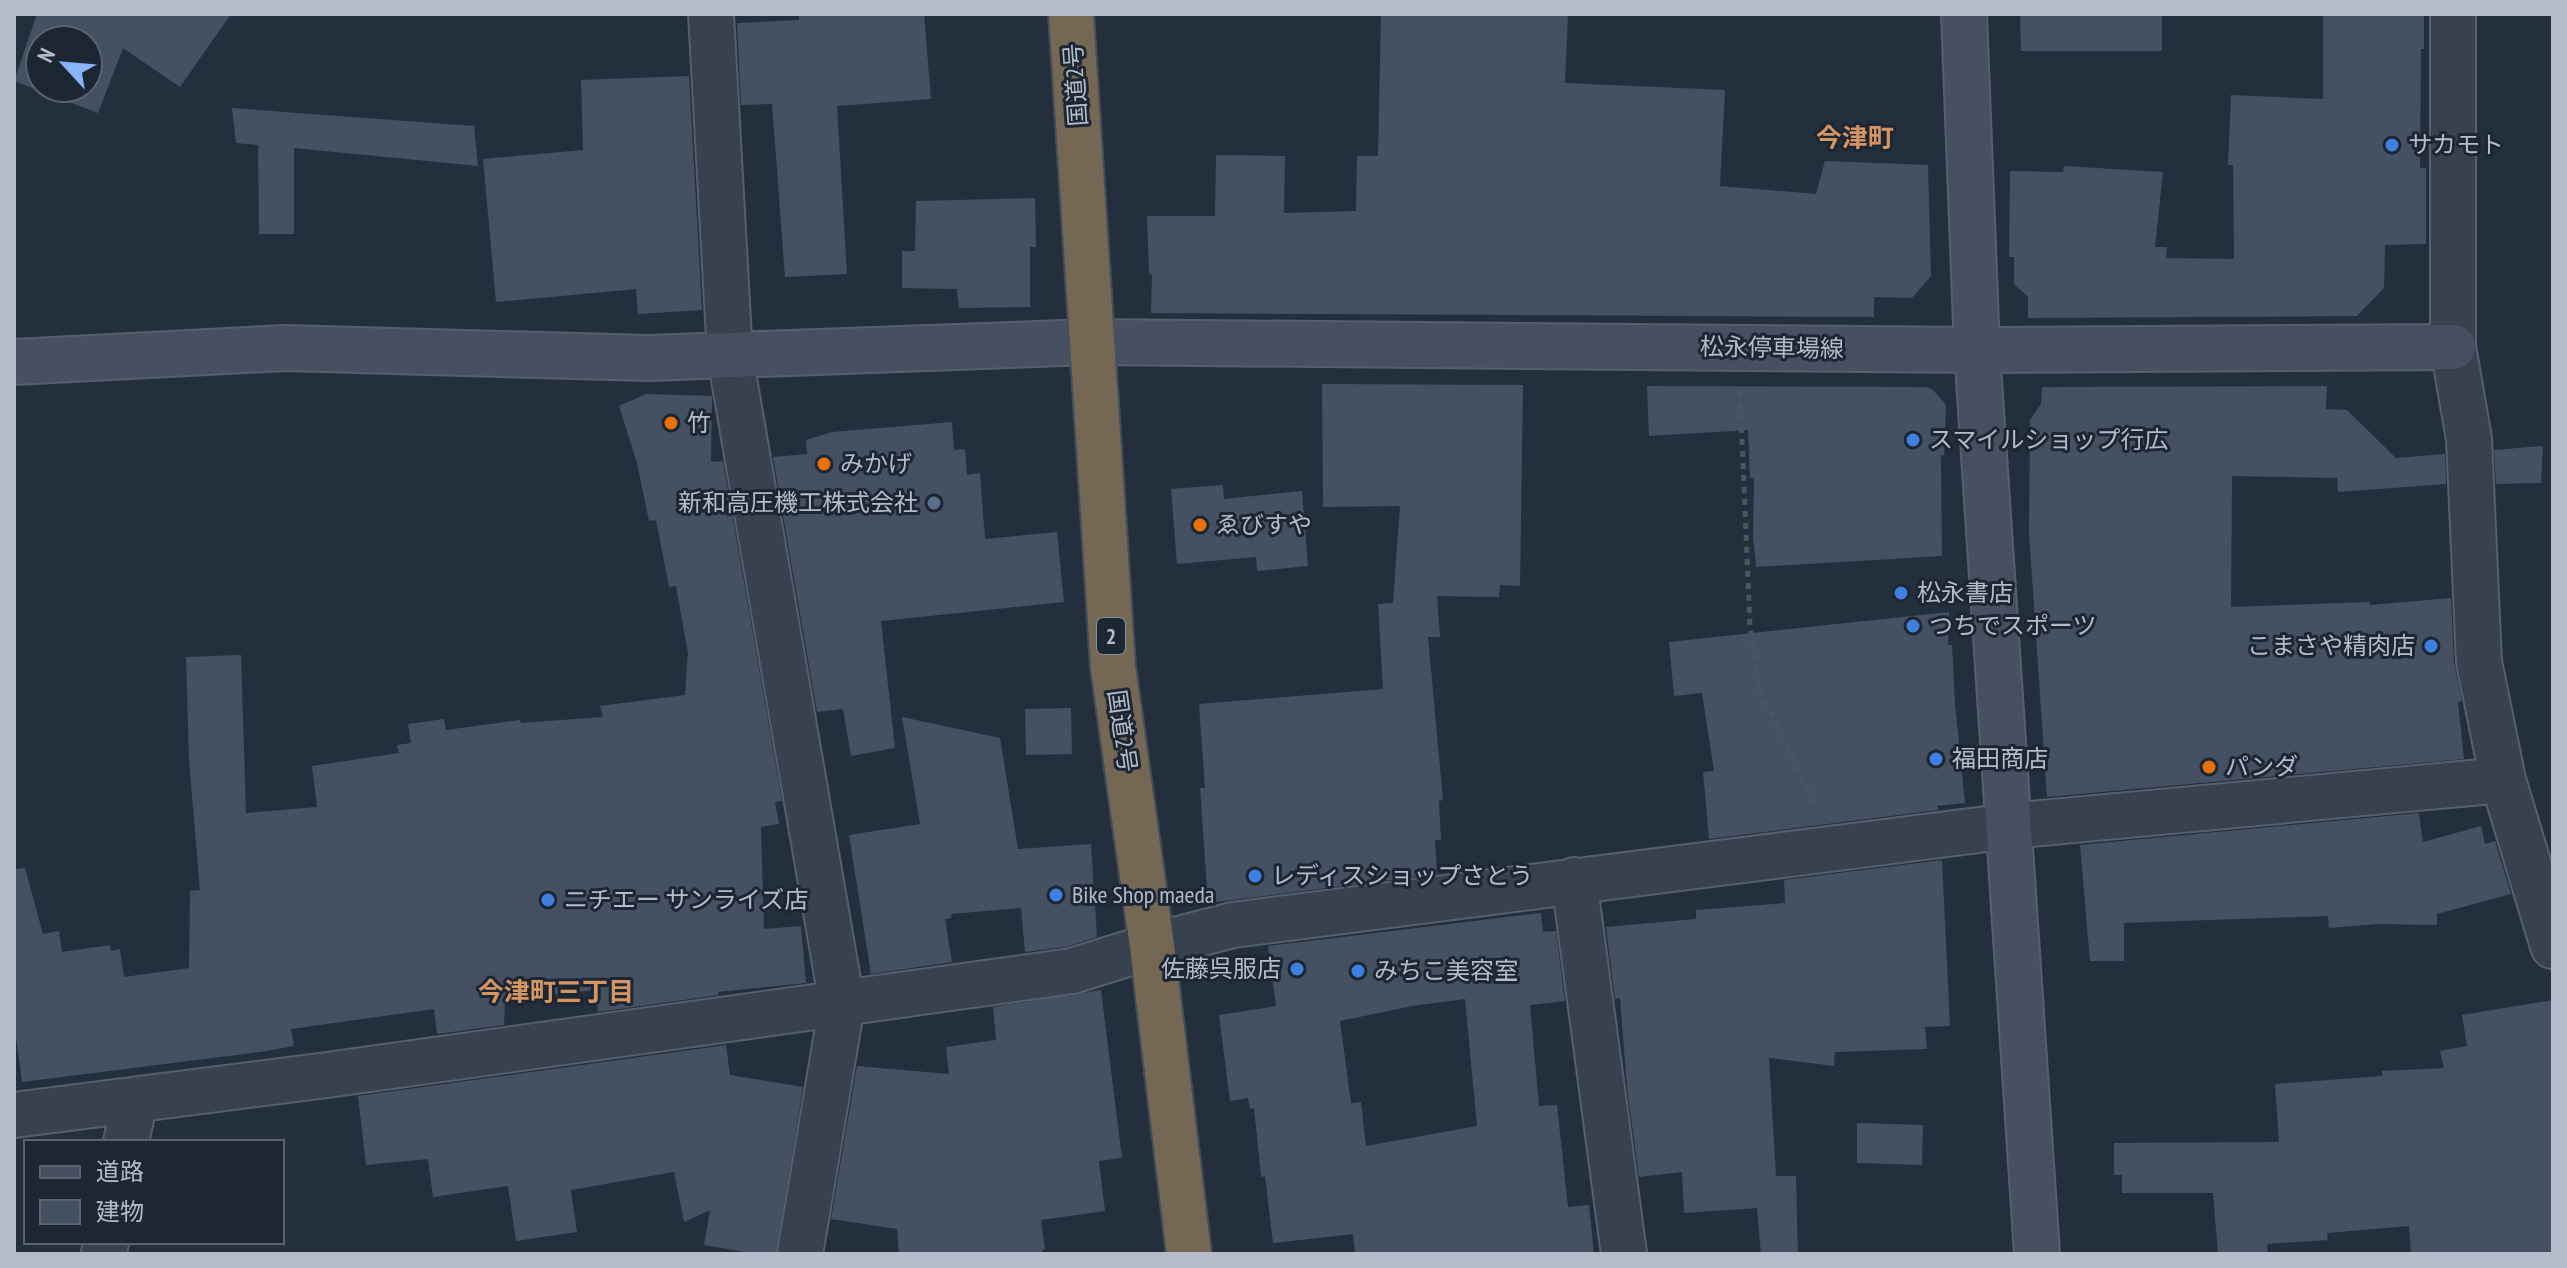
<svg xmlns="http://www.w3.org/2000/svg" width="2567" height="1268" font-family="'PT Sans Narrow','Noto Sans JP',sans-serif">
<rect width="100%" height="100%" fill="#242f3e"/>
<path fill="#455162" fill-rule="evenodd" d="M37 14H231L180 87 123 48 98 113 14 81ZM40 40H88V88H40Z
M799 14H924L931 99 837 106 847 274 785 277 772 104 741 105 737 23 799 20Z
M1381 14H1568L1565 83 1725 90 1720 186 1816 194 1825 161 1928 165 1931 276 1912 298 1874 297V317L1151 313 1152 275 1149 272 1147 216H1215L1216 155 1285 156 1284 213 1356 211 1357 156H1378Z
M2020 14H2162V51H2021Z
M2323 14H2424V49H2421L2420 168H2426V244L2385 245 2384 288 2357 316 2028 318V297L2014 284V257H2009L2010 171 2063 172 2064 166 2163 172 2155 247H2167L2166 258 2234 259 2233 165H2228L2231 95 2323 99Z
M689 76 702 310 638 314 636 289 496 302 483 159 583 150 581 80Z
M232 108 474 126 478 166 294 148V234H259L258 145 236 143Z
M1035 198 1036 247H1030V307L959 308 957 289 902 288V251H915L916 201Z
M1322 384 1523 385 1520 586 1500 585 1499 597 1437 596 1440 637H1428L1443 800 1439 801 1441 840H1435L1437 874 1208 903 1200 788H1205L1199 704 1383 689 1378 604 1393 603 1400 506 1323 507Z
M1647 386 1927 387 1933 390 1946 405 1944 456 1941 455 1942 556 1756 567 1753 536 1754 478H1750L1748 430 1649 436Z
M2327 386 2326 409 2347 410 2396 458 2445 454 2446 484 2338 492 2337 478 2232 476 2231 607 2370 602V605L2451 598 2454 663 2462 701 2458 702 2464 759 2047 797 2029 533 2030 420 2041 404 2042 387Z
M646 394 712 396 711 462 723 461 782 801 775 802 779 824 761 827 764 929 801 926 806 983 718 992 719 995 598 1012 595 990 505 1000 504 1025 437 1034 434 1009 291 1029 294 1046 260 1052 22 1082 14 1022V869L25 868 43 934 59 931 62 952 110 945 111 951 120 949 124 977 189 968 190 891 200 890 189 760 186 657 241 655 246 813 317 807 312 766 399 753 397 745 411 743 408 724 444 719 446 730 520 720 521 723 603 717 600 706 685 695 688 653 676 586 669 587 656 520 649 521 637 463 619 406Z
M952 422 954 450 965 449 967 475 980 473 985 539 1057 532 1064 602 881 621 895 748 851 756 843 709 817 712 773 457 807 454 806 440 832 432Z
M2543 446 2541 483 2496 484 2494 450Z
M1223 485 1224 499 1302 491 1308 566 1257 571 1256 557 1177 564 1171 489Z
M1949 612 1948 645H1952L1955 703 1965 803 1937 806 1938 810 1709 839 1703 772 1714 771 1702 693 1674 696 1669 642Z
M1071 708 1072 754 1026 755 1025 709Z
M902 717 1000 738 1018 849 1091 844 1097 937 1066 947 1025 952 1021 908 951 914V918L945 919 952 962 871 974 849 835 920 824Z
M2419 813 2423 842 2481 826 2485 844 2495 841 2511 894 2437 914V925L2378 924 2329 928 2328 916 2124 923V961H2090L2080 845Z
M1942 860 1950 1026 1925 1027 1927 1049 1835 1052 1834 1066 1769 1058 1776 1176H1796L1798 1254H1761L1757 1208 1684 1213 1682 1172 1639 1177 1627 1088 1620 998 1615 999 1606 927 1696 919V910L1785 903 1784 880Z
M1541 913 1543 932 1556 931 1565 1001 1530 1005 1539 1106 1557 1105 1568 1207 1589 1205 1594 1254H1355L1353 1234 1273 1243 1265 1176 1261 1177 1254 1108 1250 1109 1248 1098 1230 1101 1219 1015 1276 1006 1268 946ZM1465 999 1477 1126 1366 1146 1361 1102 1351 1103 1340 1021 1412 1006Z
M1101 990 1122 1158 1099 1161 1105 1211 1041 1220 1045 1249 1042 1250 1043 1254H899L897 1229 831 1219 857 1066 949 1074 946 1047 996 1040 993 1007Z
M2553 1000V1254H2411L2409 1226 2327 1233 2328 1240 2267 1244 2268 1254H2218L2213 1193H2122V1175H2114V1143L2279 1142 2275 1084 2382 1076V1071L2444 1068 2440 1051 2467 1046 2462 1015Z
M726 1045 730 1075 803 1087 776 1254H755L704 1245 710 1210 684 1222 674 1172 571 1190 577 1232 516 1241 508 1186 433 1197 428 1159 366 1165 358 1096Z
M1857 1123 1923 1125 1922 1165 1857 1163Z"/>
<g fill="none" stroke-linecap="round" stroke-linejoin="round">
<g stroke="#565f6c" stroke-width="48">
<path id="street" d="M711 14 730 356 842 1004 800 1254
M2453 14V347L2469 439 2479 662 2503 780 2553 946
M1574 880 1624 1254
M14 1115 327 1075 1072 971 1152 946 1233 925 2010 826 2503 780
M126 1142 135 1100
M104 1254 106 1242"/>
</g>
<g stroke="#565f6c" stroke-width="48">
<path id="secondary" d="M1964 14 1977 350 2037 1254
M14 362 285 348 649 358 1092 342 1977 350 2453 347"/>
</g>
<g stroke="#434c59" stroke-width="48">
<path id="highway" d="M1071 14 1113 667 1152 946 1189 1254"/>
</g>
<path stroke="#44595c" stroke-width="5" stroke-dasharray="6 6" stroke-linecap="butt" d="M1740 391 1750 627 1760 690 1809 793 1812 809"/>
<use href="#street" stroke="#38414e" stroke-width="44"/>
<use href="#secondary" stroke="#465061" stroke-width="44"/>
<use href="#highway" stroke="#746855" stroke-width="44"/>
</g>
<g fill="#3f7fe0" stroke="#1d2633" stroke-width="3">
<circle cx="2392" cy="145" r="8"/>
<circle cx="1913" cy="440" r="8"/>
<circle cx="1901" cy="593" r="8"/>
<circle cx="1913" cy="626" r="8"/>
<circle cx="2431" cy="646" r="8"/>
<circle cx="1936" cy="759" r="8"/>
<circle cx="1255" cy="876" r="8"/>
<circle cx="1056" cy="895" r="8"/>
<circle cx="548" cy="900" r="8"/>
<circle cx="1297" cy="969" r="8"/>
<circle cx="1358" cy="971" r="8"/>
</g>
<g fill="#e8710a" stroke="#1d2633" stroke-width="3">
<circle cx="671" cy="423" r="8"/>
<circle cx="824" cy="464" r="8"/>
<circle cx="1200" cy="525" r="8"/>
<circle cx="2209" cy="767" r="8"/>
</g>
<circle fill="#5c6f8a" stroke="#1d2633" stroke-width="3" cx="934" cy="503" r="8"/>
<g text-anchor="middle" stroke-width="6" stroke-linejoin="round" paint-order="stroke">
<rect fill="#1d2633" stroke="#878f9c" stroke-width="2" x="1097" y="618" width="28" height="36" rx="6"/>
<g font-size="22" font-weight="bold" fill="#b4bcc9">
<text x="1111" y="644">2</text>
</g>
<g font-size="24" fill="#b4bcc9" stroke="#1d2633">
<text transform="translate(1076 85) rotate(-94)" y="8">国道2号</text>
<text transform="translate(1772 348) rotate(1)" y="8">松永停車場線</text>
<text transform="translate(1122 731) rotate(82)" y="8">国道2号</text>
</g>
<g font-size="24" fill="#b4bcc9" stroke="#1d2633" text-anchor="start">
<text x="2408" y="153">サカモト</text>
<text x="687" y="431">竹</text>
<text x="1929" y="448">スマイルショップ行広</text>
<text x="840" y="472">みかげ</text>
<text x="918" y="511" text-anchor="end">新和高圧機工株式会社</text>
<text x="1216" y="533">ゑびすや</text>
<text x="1917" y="601">松永書店</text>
<text x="1929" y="634">つちでスポーツ</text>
<text x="2415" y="654" text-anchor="end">こまさや精肉店</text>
<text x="1952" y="767">福田商店</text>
<text x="2225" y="775">パンダ</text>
<text x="1271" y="884">レディスショップさとう</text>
<text x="1072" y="903">Bike Shop maeda</text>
<text x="564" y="908">ニチエー サンライズ店</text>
<text x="1281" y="977" text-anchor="end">佐藤呉服店</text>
<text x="1374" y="979">みちこ美容室</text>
</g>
<g font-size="26" font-weight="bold" fill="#d59563" stroke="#1d2633">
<text x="1855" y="147">今津町</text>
<text x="556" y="1001">今津町三丁目</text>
</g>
</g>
<rect width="2567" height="1268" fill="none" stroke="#b4bcc9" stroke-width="32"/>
<rect x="24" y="1140" width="260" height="104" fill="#1d2633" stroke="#59626f" stroke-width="2"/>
<rect x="40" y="1166" width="40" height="12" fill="#465061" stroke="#59626f" stroke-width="2"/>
<text x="96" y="1180" font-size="24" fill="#b4bcc9">道路</text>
<rect x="40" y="1200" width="40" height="24" fill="#455162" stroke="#59626f" stroke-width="2"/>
<text x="96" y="1220" font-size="24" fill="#b4bcc9">建物</text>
<g transform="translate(64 64) rotate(296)"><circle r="38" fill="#1d2633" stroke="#59626f" stroke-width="2"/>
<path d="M0-6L14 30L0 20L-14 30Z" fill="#8ab4f8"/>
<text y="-12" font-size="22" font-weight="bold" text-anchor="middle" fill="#b4bcc9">N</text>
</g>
</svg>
